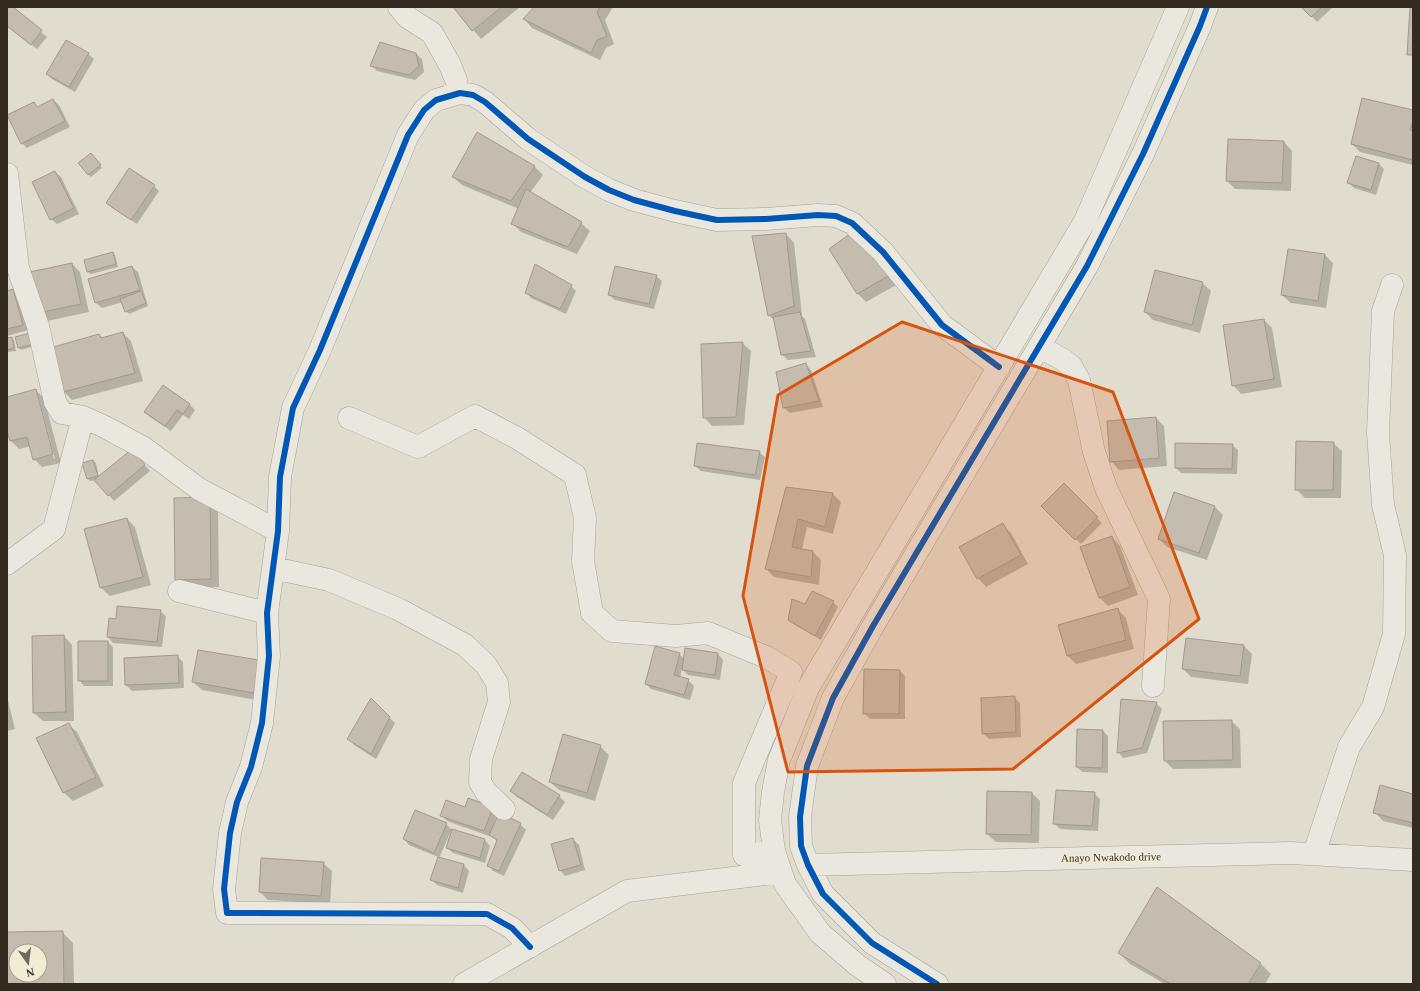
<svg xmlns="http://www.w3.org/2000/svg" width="1420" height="991" font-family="'Times New Roman',serif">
<rect width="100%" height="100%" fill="#e1ddce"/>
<path fill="#0003" fill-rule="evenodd" d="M7 7H11L47 37 37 49 7 26Z
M454 7H520L481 39Z
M536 7H613L605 20 614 44 606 48 600 60 532 28 524 19Z
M1303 7H1333L1317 22Z
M88 54 94 59 75 92 52 79 47 74Z
M416 54 422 59 424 72 415 80 377 71 372 66Z
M53 100 59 105 70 127 27 148 22 143 34 103 38 107Z
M1413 111V165L1360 152 1352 144Z
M1284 142 1292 151 1291 191 1235 189 1227 181Z
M93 156 102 168 91 177 79 163Z
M1379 164 1384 169 1376 195 1354 188 1349 183Z
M534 166 543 175 530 193 581 223 590 231 577 254 521 232 513 224 519 209 462 185 453 177Z
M55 172 61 177 79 214 57 224 51 219Z
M154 186 159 191 137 224 112 208 107 202Z
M854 232 898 284 866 302 857 293Z
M786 234 794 243 802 315H801L805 319 816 357 788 360 782 355 775 321 769 315Z
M112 253 115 255 118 267 91 274 88 272 85 261Z
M1325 255 1333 263 1326 308 1291 303 1282 295Z
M72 264 80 272 89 312 47 321 39 312Z
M132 267 138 272 148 306 129 314 126 311 123 302 102 308 96 303 89 280Z
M656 276 662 281 654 309 615 300 609 295Z
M1202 283 1211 291 1200 333 1153 320 1145 312Z
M571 286 576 291 566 314 531 298 526 292Z
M12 290 18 296 28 330 7 336V292Z
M1264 320 1272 328 1282 387 1241 394 1233 385Z
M123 333 131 341 143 381 72 400 63 391 99 335 103 338Z
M12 338 14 340 16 351 7 352V339Z
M16 338 39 345 21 350 19 348Z
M742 343 751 351 744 425 712 426 704 417Z
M805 364 811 370 823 407 790 413 784 408Z
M163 386 190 405 195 410 189 419 183 415 171 431 150 417 145 412Z
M35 390 44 398 61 463 42 467 34 459 31 446 19 449 11 441 7 427V398ZM37 399H39L55 459H54Z
M1156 418 1164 426 1167 466 1119 470 1111 461Z
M1333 443 1342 451 1341 498H1305L1296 489Z
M1232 445 1238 450 1237 474 1181 473 1176 468Z
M759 452 765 457 760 480 701 471 695 466Z
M137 456 150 471 114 501 96 480 90 481 88 479 83 464 93 461 96 463 99 477Z
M1064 485 1102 523 1081 544 1042 506Z
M787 488 833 494 841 502 833 534 807 527 802 550 813 552 821 560 819 585 774 577 766 569Z
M175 499 218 507 219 587 184 588 176 579Z
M1215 507 1223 515 1207 560 1167 547 1159 539Z
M127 519 135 527 151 585 110 596 101 588 86 529Z
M1003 525 1011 533 1028 564 986 587 978 578Z
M1112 537 1120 546 1138 595 1108 606 1100 598Z
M833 602 838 607 821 640 795 625 789 620 805 605Z
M1118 610 1126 618 1134 649 1076 664 1068 656 1059 626Z
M160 611 166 616 162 647 113 643 108 637 110 619 117 620Z
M64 636 72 645 74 721H43L34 713Z
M108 642 113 647V686H84L79 680Z
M1244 646 1252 654 1248 684 1191 677 1183 669Z
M686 649 718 654 723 660 720 680 688 675 682 669 680 678 688 680 694 686 690 700 651 689 646 684 679 654 685 659Z
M177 656 183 662 184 688 132 691 126 685 125 659Z
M259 661 262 701 202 690 193 682Z
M900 671 905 676V719H870L864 713Z
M7 696 15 729 7 731Z
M1014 697 1020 703 1021 737 989 739 983 733Z
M371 700 395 723 376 759 354 745 349 739Z
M1156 703 1162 709 1147 753 1123 758 1118 752Z
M1231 721 1240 729 1241 768 1173 769 1165 761Z
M68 724 77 732 104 786 73 801 64 793 37 739Z
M1103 731 1108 736V773L1082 772 1077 767Z
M600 746 609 755 595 801 559 790 550 782Z
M511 791 559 796 565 802 553 820 517 797Z
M1032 793 1040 801 1039 843 996 842 987 834Z
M1094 793 1100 799 1098 831 1060 829 1054 823Z
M1413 795V828L1383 821 1375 812Z
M468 799 498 813 494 823 520 824 526 830 504 876 493 871 488 865 498 841 490 834 489 836 447 821 441 815 465 808Z
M446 824 452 830 485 840 490 846 485 863 453 853 447 848 452 832 451 831 439 858 464 865 469 871 463 893 437 885 432 880 438 857 409 845 404 839Z
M573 839 579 845 585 870 565 876 560 870Z
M323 863 332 871 330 904 268 900 260 892Z
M62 932 73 943 74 984H7V933ZM16 951H40V975H16Z
M1119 953 1260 963 1271 974 1265 984H1165L1130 964Z"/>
<path fill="#c4bdaf" stroke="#a1998d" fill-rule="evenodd" d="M7 7H13L42 30 31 45 7 26Z
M453 7H502L472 31Z
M534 7H600L597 12 607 36 597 40 591 53 523 19Z
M1301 7H1322L1311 17Z
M1410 7H1413V55H1407Z
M66 40 89 53 69 87 46 74Z
M380 42 416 53 419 66 409 75 370 66Z
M1362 98 1413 110V121L1410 130 1413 131V160L1351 144Z
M53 99 65 121 21 144 7 115 34 102 37 107Z
M477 132 535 166 511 201 452 177Z
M1228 139 1284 141 1282 183 1226 181Z
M91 153 101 165 88 175 78 163Z
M1356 156 1379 163 1371 190 1347 183Z
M129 168 155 185 131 220 106 203Z
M55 171 74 208 50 220 32 182Z
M526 189 582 222 568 247 511 224Z
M854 231 868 253 874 250 890 275 857 294 829 249Z
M786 233 794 306 768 316 752 236Z
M1288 249 1325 254 1318 301 1281 295Z
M113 252 116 264 87 272 84 260Z
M72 263 81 304 38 313 30 272Z
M535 264 572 285 560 309 525 293Z
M132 266 140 290 95 303 88 279Z
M615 266 657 275 649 304 608 295Z
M1155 270 1203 282 1192 325 1144 312Z
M13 289 23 325 7 329V291Z
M141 291 146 303 125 312 120 299Z
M800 312 811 351 781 355 773 317Z
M1264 319 1274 379 1232 386 1223 325Z
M34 332 37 343 18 348 15 337Z
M123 332 135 373 63 392 50 348 99 334 101 338Z
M12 337 14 348 7 350V338Z
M743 342 736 417 703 418 701 344Z
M806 363 819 401 783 408 776 372Z
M163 385 190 404 183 414 177 410 165 426 144 412Z
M36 389 53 454 33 460 27 437 10 441 7 431V397Z
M1156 417 1159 458 1110 462 1107 421Z
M1296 441 1334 442 1333 490H1295Z
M697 443 760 451 755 475 694 466Z
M1175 443 1233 444 1232 469 1175 468Z
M132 449 145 465 108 496 94 480Z
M93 460 98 476 87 479 82 463Z
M1064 483 1098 517 1075 540 1041 506Z
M786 487 833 493 825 527 798 519 792 547 813 551 811 577 765 569Z
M1174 492 1215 506 1199 553 1158 539Z
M210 497 211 579 175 580 174 498Z
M127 518 143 577 100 588 84 529Z
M1003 523 1021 555 977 579 959 547Z
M1112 536 1130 587 1099 598 1080 547Z
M812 591 834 601 815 636 788 620 792 599 805 604Z
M117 606 161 610 157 642 107 637 109 618 116 619Z
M1118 608 1126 640 1067 656 1058 625Z
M64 635 66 712 33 713 32 636Z
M1186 638 1244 645 1240 676 1182 669Z
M78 641H108V681H78Z
M655 646 680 653 674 675 689 679 684 695 645 684Z
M685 648 718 653 715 675 682 670Z
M198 650 259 660 254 693 192 682Z
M178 655 179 683 125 685 124 658Z
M864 669 900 670 899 714H863Z
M1015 696 1016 732 982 734 981 698Z
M371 698 390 717 371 754 347 739Z
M1121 699 1157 702 1142 748 1117 753Z
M1232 720 1233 760 1164 761 1163 721Z
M69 723 96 777 63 793 36 738Z
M1077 729 1103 730 1102 768 1076 767Z
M563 734 601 745 587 793 549 782Z
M522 772 560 795 547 815 510 791Z
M1380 785 1413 794V823L1373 813Z
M1056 790 1095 792 1092 826 1053 824Z
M987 791 1032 792 1031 835 986 834Z
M468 798 493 807 484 831 440 816 446 800 465 807Z
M415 810 447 823 434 853 403 839Z
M499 813 521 823 499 871 487 866 497 840 489 835Z
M452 829 485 839 480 858 446 848Z
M573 838 581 865 559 871 551 844Z
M438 857 464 864 458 888 430 880Z
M261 858 324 862 321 896 259 892Z
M1157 887 1261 963 1248 984H1171L1118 953Z
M63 931 64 984H7V932ZM16 951H40V975H16Z"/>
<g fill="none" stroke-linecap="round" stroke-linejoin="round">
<g stroke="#a6a297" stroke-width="23">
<path id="minor" d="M399 7 407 17 432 33 450 65 456 80
M7 174 18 268 38 326 55 402 62 413 83 417 105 427 144 448 199 489 278 531
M1040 347 1062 359 1071 366 1079 380 1094 452 1106 488 1159 599 1153 686
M349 418 418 447 475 416 517 438 575 475 585 518 583 561 592 613 612 631 676 636 708 633 766 657 791 672 744 783V855L774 851
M7 564 54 529 83 417
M273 568 329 580 398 609 465 645 486 665 497 683 499 702 481 759 480 782 486 792 504 809
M179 591 267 613
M1314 854 1349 747 1373 707 1394 634 1395 555 1383 505 1378 433 1383 311 1392 285
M808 865 1291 853 1413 860
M530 947 512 928 487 914 227 913 224 889 230 833 237 802 251 767 262 723 269 656 267 613 278 531 280 477 293 408 320 350 408 135 424 110 436 100 460 93 473 95 485 102 528 139 585 177 609 190 634 200 675 211 717 220 766 219 818 215 836 216 852 223 883 252 942 325 999 367
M464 984 627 891 781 872
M885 984 857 965 820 933 785 884 774 851 770 820 773 792 779 760 808 688 1085 221 1178 7
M937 984 872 943 823 894 808 865 801 846 800 817 807 766 833 698 873 626 1087 266 1143 154 1200 26 1207 7"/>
</g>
<use href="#minor" stroke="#eae7de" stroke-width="22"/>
<g stroke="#f1ecd4" stroke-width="8">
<path id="cycleway" d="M530 947 512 928 487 914 227 913 224 889 230 833 237 802 251 767 262 723 269 656 267 613 278 531 280 477 293 408 320 350 408 135 424 110 436 100 460 93 473 95 485 102 528 139 585 177 609 190 634 200 675 211 717 220 766 219 818 215 836 216 852 223 883 252 942 325 999 367
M937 984 872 943 823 894 808 865 801 846 800 817 807 766 833 698 873 626 1087 266 1143 154 1200 26 1207 7"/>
</g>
<use href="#cycleway" stroke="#0057b8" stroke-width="6"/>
</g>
<path fill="#d6540e" fill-opacity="0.2" stroke="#d6540e" stroke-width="3" stroke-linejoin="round" d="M902 322 1113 392 1199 619 1013 769 788 772 743 596 778 395Z"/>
<g text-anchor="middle" stroke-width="3" stroke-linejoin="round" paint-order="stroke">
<g font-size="11" fill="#342b20" stroke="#f1ecd4">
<text transform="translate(1111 857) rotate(-1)" y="4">Anayo Nwakodo drive</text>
</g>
</g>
<rect width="1420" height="991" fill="none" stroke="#342b20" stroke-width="16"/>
<g transform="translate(28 963) rotate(166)"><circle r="19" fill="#f1ecd4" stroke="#a59f8c"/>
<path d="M0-3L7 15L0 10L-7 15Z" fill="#71695d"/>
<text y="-6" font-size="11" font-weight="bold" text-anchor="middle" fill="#342b20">N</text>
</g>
</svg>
